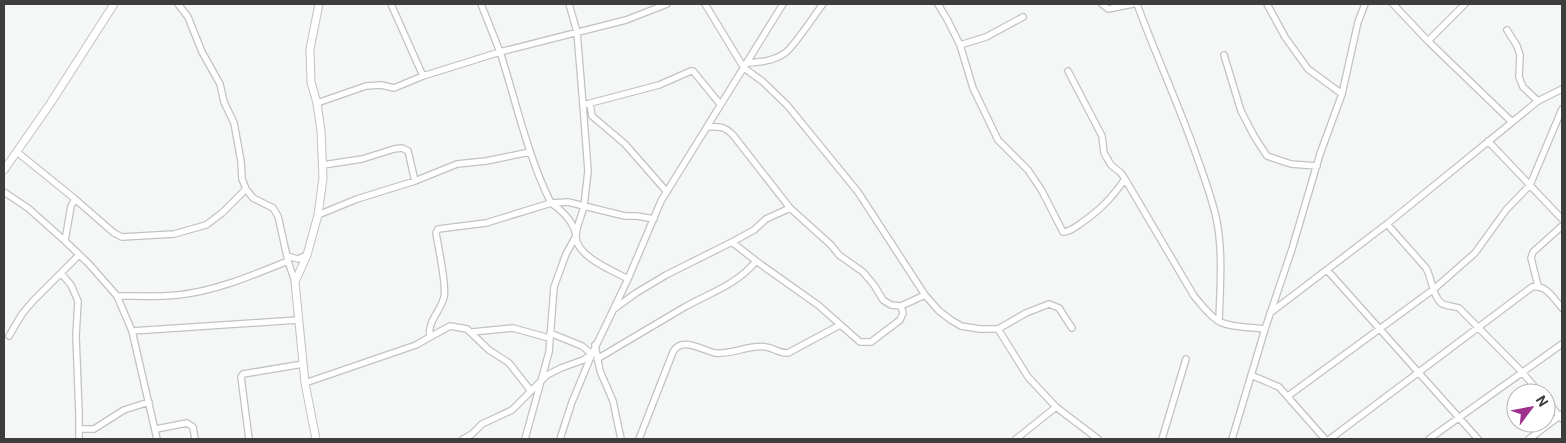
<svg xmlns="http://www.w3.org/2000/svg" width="1566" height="443" font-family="Roboto,sans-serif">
<rect width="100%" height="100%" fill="#f4f7f5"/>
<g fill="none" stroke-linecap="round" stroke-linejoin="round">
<g stroke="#c0c3c1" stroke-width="8">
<path id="minor" d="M178 4 188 17 202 52 220 84 224 102 234 123 241 161 242 179 246 189 253 198 273 208 278 216 288 261 295 282
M391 4 423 76
M569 4 577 32 583 105 588 171 584 206 625 216H637L654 219
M705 4 744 68 762 81 787 105 858 192 925 295 939 311 951 320 961 326 980 329H998L1026 313 1049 304 1059 308 1072 328
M938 4 948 21 960 45 973 88 998 140 1028 170 1042 191 1063 232C1070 232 1075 227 1080 224 1100 210 1111 199 1125 179
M1102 4 1108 9 1133 4
M1137 4C1156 56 1180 107 1198 160 1205 180 1213 201 1217 222 1223 253 1220 290 1219 321
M1267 4 1285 37 1308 69 1342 94
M1393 4 1428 41 1512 122
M1507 30 1517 46 1520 55 1519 77 1523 87 1538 101
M1428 41 1465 4
M960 45 986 37 1023 17
M1224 55 1241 111 1254 136 1267 156 1291 164 1317 166
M747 63C760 62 774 61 785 53 794 47 815 14 823 4
M1068 71 1102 136 1104 153 1111 165 1121 173 1125 179 1194 296C1201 304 1210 317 1220 322 1233 328 1251 327 1265 329
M317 103 366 86 381 85 394 88 423 76 500 52 481 4
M590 104 592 116 625 144 667 192
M583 105 659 85 691 71H693L720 104
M708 127C720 126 725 127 733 135L790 208 831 245 839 255 863 272 874 285 883 300 891 305 901 306 925 295
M1488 141 1562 219
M17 152 75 199 71 206 65 241 89 264 117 296C137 296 158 297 178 295 216 291 253 275 288 261
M323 165 362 159 394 149 402 148 408 151 415 181
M4 192 28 208 65 241
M75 199 114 233 122 237 174 234 206 225 222 213 246 189
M318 215 357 199 415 181 457 164 486 161 530 152
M1387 224 1426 268C1432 278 1432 294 1440 302 1443 306 1453 306 1459 308L1522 372 1540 393
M732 242 756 261 818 305 860 342H871L900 320 903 313 901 306
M287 256 298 259 307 255
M1327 270 1478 439
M1538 286 1531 258 1533 252 1562 226
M117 296 132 331 157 439
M614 309 636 293 666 275 732 242 754 230 766 219 790 208
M1270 313 1387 224 1538 101 1562 89
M998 329 1028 377 1056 407 1098 439
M132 331 298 320
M472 332 513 328 549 338
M550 333 582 346 592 354 594 353
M9 336 22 314 33 301 61 273
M430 337 450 326 467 329 489 350 509 363 531 391
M595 345 600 371 613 401 621 439
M592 354 628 279 661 201 783 4
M597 359C626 342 654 325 683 308 709 293 737 285 756 261
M1251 375 1279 387 1325 439
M305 383 416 345 430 337C427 321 441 311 444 297 447 286 438 246 436 233L438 229 486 223 551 203 568 202 584 206C582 215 576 227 576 236 575 256 614 271 628 279
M1288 396 1434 289 1475 253 1506 210 1530 185 1562 109
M1546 400 1562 419
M79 429H94L124 410 149 402
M156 429 187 423 193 427 195 439
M79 439V414L76 336 78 301 71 285 61 273 79 255
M249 439 241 377 243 374 303 364
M463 439 472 434 482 424 512 410 547 375 561 368 583 360 592 354 572 402 560 439
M525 439 549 352 554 287 566 254 576 236C575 226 566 215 558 208 554 205 551 204 550 201 527 154 516 101 500 52L626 20 667 4
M639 439 673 352C681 336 702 350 715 353 733 355 750 344 766 347 775 348 779 354 788 353L840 325
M1016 439 1056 407
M1162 439 1186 359
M1232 439 1265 329 1292 249 1320 154 1342 94 1358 22 1365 4
M1330 439 1532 287C1546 284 1554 299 1562 308
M1429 439 1562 344
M1529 439 1562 414"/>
</g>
<g stroke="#c0c3c1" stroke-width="9">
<path id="tertiary" d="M4 170 50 104 114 4
M316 439 305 383 295 282 307 255 318 215 323 178 321 131 317 103 311 82 310 49 319 4"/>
</g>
<use href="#minor" stroke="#fff" stroke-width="5.5"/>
<use href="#tertiary" stroke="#fff" stroke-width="7"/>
</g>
<rect width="1566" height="443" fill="none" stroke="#3c3d3c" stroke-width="10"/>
<g transform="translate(1531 408) rotate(58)"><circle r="24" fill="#ffffff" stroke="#b1b1b1"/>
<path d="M0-4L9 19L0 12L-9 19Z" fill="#9f2f8d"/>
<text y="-8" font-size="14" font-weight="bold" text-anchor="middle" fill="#3c3d3c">N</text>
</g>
</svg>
